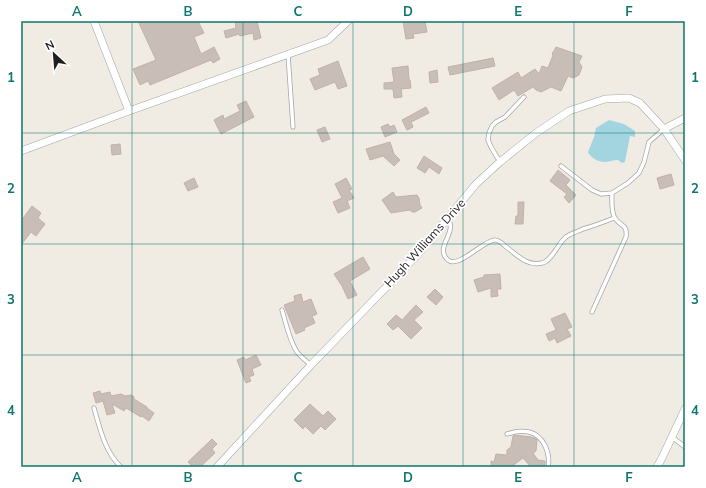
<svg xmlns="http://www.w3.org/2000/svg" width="706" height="488" font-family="Mulish,sans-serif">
<rect width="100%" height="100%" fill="#f0ece4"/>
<path fill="#a3d5e0" d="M609 120 624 124 635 131V137L630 136 625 162 622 163 618 160C613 160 608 162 605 162 598 162 591 158 588 152L594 137 596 128Z"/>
<path fill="#c8beb7" stroke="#c3b1a6" d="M138 21H198L204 33 194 37 201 54 214 47 220 59 213 63 211 60 150 85 148 81 140 85 133 69 156 60Z
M235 21H257L261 38 254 40 253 33 240 36 239 34 226 38 224 31 236 28Z
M403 21H425L427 32 413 34 414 38 406 39Z
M556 47 582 56 579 62 582 67 579 75 573 78 568 76 561 91 551 87 541 92 536 90 533 87 518 96 514 90 499 100 492 88 518 72 521 78 535 69 539 74 542 66 548 68 553 55 552 53 554 51Z
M493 58 495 66 450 75 448 67Z
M338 61 347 86 338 89 335 82 315 90 310 79 320 75 318 69Z
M408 66 409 80H410L411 88 401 89 402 97 394 98 393 89H384V83L394 82 392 68Z
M437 70 438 82 430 83 429 72Z
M246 101 254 117 221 134 214 120 223 115 224 119 240 111 237 105Z
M426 107 429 113 411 122 413 127 407 130 402 120Z
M388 124 390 127 394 125 397 132 385 137 381 127Z
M325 127 330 139 322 142 317 130Z
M390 142 394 154 400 160 394 166 383 156 370 160 366 149Z
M120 144 121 154 112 155 111 145Z
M424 156 442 168 439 174 429 167 425 173 417 168Z
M558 170 570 180 566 185 576 195 569 203 564 197 567 194 550 181Z
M671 174 674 185 660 189 657 178Z
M194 178 198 187 188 191 184 183Z
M346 178 352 189 349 190 354 198 347 201 350 208 338 213 333 202 342 198 335 184Z
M393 192 396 197 417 195 419 198 420 205 422 208 415 212H412L410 210 391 213 382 200Z
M518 202H524L523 224H515L516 216H518Z
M32 206 41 213 38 218 45 224 36 236 31 232 21 245V221Z
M363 257 370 269 350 281 357 295 348 299 342 286 334 274Z
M500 274 501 289H497L498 296 491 297V288L478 292 474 280 484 277V275Z
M435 289 443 297 436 305 427 297Z
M301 294 303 302 311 299 317 314 312 316 315 323 304 328 305 330 296 334 284 305 295 301 294 296Z
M416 305 423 312 414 320 422 328 411 339 398 326 393 330 387 324 396 315 402 320Z
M565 313 572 327 567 329 571 336 557 343 555 338 549 341 546 334 556 330 551 319Z
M256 355 261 365 252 369 254 375 249 377 251 381 246 383 237 360 244 357 245 360Z
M100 391 101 394 110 392 111 396 121 394 125 396 131 395 134 397V399L147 407V408L154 413 149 421 142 416 141 417 126 408 124 411 112 404 115 413 107 415 103 401 96 403 93 393Z
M310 404 323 416 328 411 336 419 325 430 321 426 313 434 305 426 303 429 294 420Z
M514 435 532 437 536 439 537 440 536 451 533 453 538 460 545 461V467H531L523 458 511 467H491V461L494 462 496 454 507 455V450L511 447 513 436Z
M212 439 217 444 212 449 215 453 200 467H193L188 462Z"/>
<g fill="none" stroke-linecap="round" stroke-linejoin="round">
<g stroke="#a6a6a6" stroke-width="5">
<path id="service" d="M288 55 293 127
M500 162 491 147 488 140 489 133 492 126 496 122 505 117 524 97
M561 166 592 190 601 194 612 193 628 183 639 173 644 162 649 142 664 129
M448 219C450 222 451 226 450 230 448 240 438 250 447 259 457 271 483 240 495 240 499 240 502 243 505 246 516 254 527 267 542 263 552 261 558 243 566 237 571 233 577 232 583 229 593 226 604 222 614 218
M282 310C286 323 289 340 297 352 301 357 306 361 311 365
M592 312 626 237C628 222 618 227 614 216 611 209 612 200 612 193
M94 408C100 429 105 452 121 467
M507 434C514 432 521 430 529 432 543 435 551 453 548 467
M672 437 685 447"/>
</g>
<g stroke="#a6a6a6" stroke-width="8">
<path id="minor" d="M129 111 328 40 348 21
M664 129 685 118
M21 151 129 111 94 21
M217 467 311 365 419 253 476 184 500 162 536 133 569 111 605 99 629 98 640 103 664 129 685 160
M657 467 662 458 685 409"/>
</g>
<use href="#service" stroke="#fff" stroke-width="3.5"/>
<use href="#minor" stroke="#fff" stroke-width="7"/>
</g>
<path fill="none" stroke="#0f766e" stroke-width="1" stroke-opacity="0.55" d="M132 21V467M243 21V467M353 21V467M463 21V467M574 21V467M21 133H685M21 244H685M21 355H685"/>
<g text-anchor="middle" stroke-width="3.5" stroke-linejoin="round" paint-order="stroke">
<g font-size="12" fill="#1f1f1f" stroke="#fff">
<text transform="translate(425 243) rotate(-48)" y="4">Hugh Williams Drive</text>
</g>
</g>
<rect width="706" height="488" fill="none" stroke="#ffffff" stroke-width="44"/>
<g transform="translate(54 54) rotate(334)" stroke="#ffffff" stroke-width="3" paint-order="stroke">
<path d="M0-3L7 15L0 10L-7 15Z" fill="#1f1f1f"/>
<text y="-6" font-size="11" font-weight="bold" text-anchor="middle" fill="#1f1f1f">N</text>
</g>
<rect x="22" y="22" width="662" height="444" fill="none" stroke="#0f766e" stroke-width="1.5"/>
<g font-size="13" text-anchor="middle" font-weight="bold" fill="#0f766e">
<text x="77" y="16">A</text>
<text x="188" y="16">B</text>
<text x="298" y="16">C</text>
<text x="408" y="16">D</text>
<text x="518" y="16">E</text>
<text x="629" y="16">F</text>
<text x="11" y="82">1</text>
<text x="695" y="82">1</text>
<text x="11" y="193">2</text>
<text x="695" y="193">2</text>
<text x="11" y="304">3</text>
<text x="695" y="304">3</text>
<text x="11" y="415">4</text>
<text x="695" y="415">4</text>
<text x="77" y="482">A</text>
<text x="188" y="482">B</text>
<text x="298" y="482">C</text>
<text x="408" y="482">D</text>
<text x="518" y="482">E</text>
<text x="629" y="482">F</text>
</g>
</svg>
